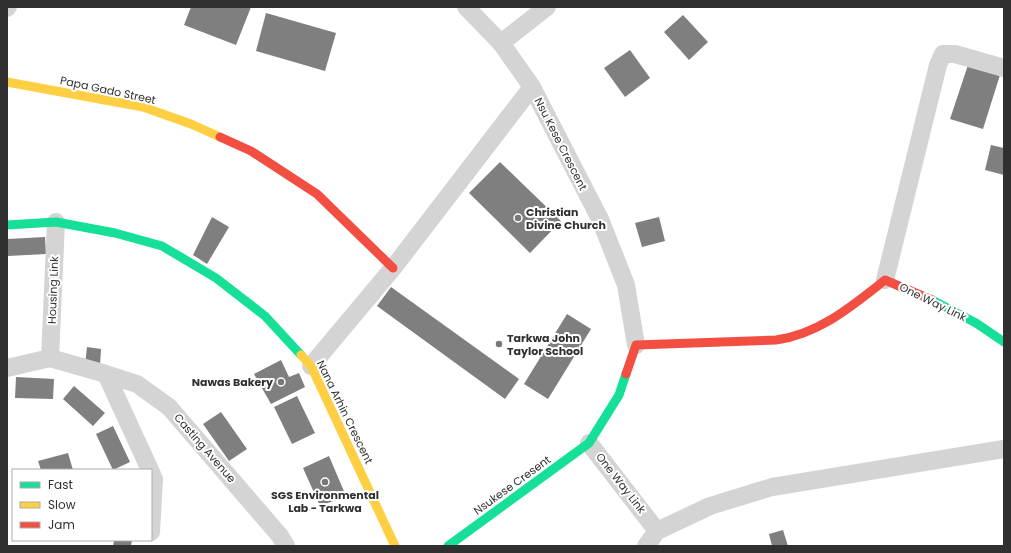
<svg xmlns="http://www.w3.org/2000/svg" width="1011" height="553" font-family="Poppins,sans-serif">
<rect width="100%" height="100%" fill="#fff"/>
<path fill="#7f7f7f" d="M191 7H251L236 45 184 25Z
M266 13 336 33 325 71 256 51Z
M683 15 708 42 689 60 664 32Z
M630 50 650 78 625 97 604 68Z
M968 65 1000 75 983 129 950 119Z
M991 145 1004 148V175L985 170Z
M500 162 561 221 530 253 469 193Z
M212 217 229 227 207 264 193 255Z
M659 217 665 241 642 247 635 223Z
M45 237 46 254 8 256 7 239Z
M391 287 519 379 505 399 377 306Z
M567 314 591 329 548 399 524 384Z
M87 347 101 349 100 366 85 365Z
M281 360 289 377 299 373 305 387 271 404 254 374Z
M16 377 54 379 53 399 15 398Z
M74 386 105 413 93 426 63 399Z
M297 396 315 433 292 444 274 407Z
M221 412 247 449 229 461 203 424Z
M113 426 130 462 113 470 96 434Z
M68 453 73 470H41L38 461Z
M329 456 346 496 320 506 303 468Z
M783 530 788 546H772L769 534Z
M114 540H132L131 546H113Z"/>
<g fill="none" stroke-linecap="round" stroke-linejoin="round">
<path stroke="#d4d4d4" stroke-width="18" d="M466 7 501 43 532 87 600 219 626 285 636 345
M7 8 8 7
M501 43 547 7
M885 280 938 65 943 54H955L1004 68
M50 358 56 222
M311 366 393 268 532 87
M7 368 50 358 106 374 150 470
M106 374 137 384 169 407 280 536 286 546
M589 443 657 531
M151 472 154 479 151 532
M646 546 657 531 710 506 772 487 1004 449"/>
<path stroke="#16e098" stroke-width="9" d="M7 225 56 222 115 233 162 246 216 278 265 316 301 355
M932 300 976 323 1004 342
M448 546 589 443 619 395 626 374"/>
<path stroke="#ffcf43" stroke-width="9" d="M7 82 143 107 191 124 220 137
M301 355 311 366 395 546"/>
<path stroke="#f24e42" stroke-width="9" d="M220 137 251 151 317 194 393 268
M626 374 636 345 776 340C819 334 852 306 885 280L932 300"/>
</g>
<g fill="#787878" stroke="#fff" stroke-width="1.5">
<circle cx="518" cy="218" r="4"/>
<circle cx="499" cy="344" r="4"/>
<circle cx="281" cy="382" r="4"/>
<circle cx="325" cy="482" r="4"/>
</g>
<g text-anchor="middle" stroke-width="4" stroke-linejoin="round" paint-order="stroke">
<g font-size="11" fill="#303030" stroke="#fff">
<text transform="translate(108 90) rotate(12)" y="4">Papa Gado Street</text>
<text transform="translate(561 144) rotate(63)" y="4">Nsu Kese Crescent</text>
<text transform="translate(53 290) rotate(-88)" y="4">Housing Link</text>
<text transform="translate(933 302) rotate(26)" y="4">One Way Link</text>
<text transform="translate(345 412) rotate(64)" y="4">Nana Arhin Crescent</text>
<text transform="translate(205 448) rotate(49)" y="4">Casting Avenue</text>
<text transform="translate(621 483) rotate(52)" y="4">One Way Link</text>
<text transform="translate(512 485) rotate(-36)" y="4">Nsukese Cresent</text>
</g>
<g font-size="11" font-weight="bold" fill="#303030" stroke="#fff" text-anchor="start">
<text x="526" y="216">Christian<tspan x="526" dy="13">Divine Church</tspan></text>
<text x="507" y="342">Tarkwa John<tspan x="507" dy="13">Taylor School</tspan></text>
<text x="273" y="386" text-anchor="end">Nawas Bakery</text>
<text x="325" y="499" text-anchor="middle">SGS Environmental<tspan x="325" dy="13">Lab - Tarkwa</tspan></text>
</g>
</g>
<rect width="1011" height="553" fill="none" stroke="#303030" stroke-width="16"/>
<rect x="12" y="469" width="140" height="72" fill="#ffffff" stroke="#acacac"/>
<rect x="20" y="482" width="20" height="6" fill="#16e098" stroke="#acacac"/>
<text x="48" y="489" font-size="12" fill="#303030">Fast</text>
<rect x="20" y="502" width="20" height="6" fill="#ffcf43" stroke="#acacac"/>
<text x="48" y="509" font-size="12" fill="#303030">Slow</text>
<rect x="20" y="522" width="20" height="6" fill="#f24e42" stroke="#acacac"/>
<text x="48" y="529" font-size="12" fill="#303030">Jam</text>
</svg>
